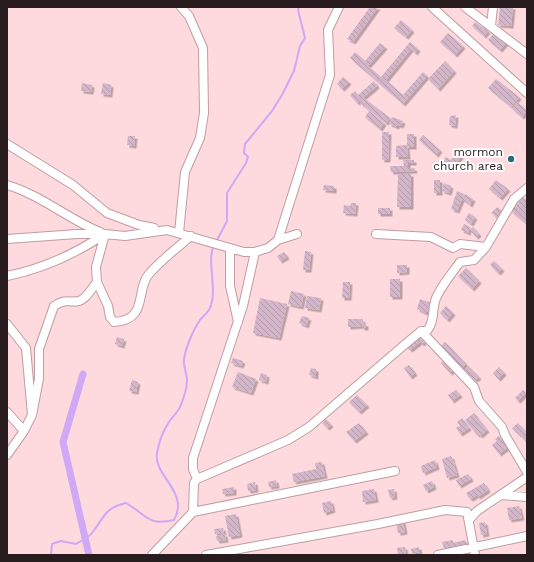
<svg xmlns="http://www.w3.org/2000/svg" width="534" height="562" font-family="'Work Sans',sans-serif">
<defs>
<pattern id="building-back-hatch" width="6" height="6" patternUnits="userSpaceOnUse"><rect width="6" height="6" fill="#d3b6c9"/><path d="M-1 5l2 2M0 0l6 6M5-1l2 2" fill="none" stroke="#b59cac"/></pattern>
<filter id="shadow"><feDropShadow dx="2.5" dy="2.5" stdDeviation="0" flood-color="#0004"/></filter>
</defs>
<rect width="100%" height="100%" fill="#fed9de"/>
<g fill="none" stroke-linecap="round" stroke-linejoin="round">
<path stroke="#cfa9f5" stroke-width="2" d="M216 242 227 221V193L246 163 248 157 244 153 245 144 272 111 282 95 294 71 300 46 305 38 298 10 299 7
M51 555 52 544 61 541 76 544C81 541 88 538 92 533 104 518 104 508 126 503 147 515 147 526 174 520 190 492 153 476 157 453 159 442 163 431 169 422 172 417 178 412 180 407 183 400 187 389 187 380 187 374 183 366 184 359 186 347 193 330 200 320 203 316 208 313 210 308 218 289 206 261 214 245"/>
<path stroke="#cfa9f5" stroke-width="7" d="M83 374 63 442 89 555"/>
</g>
<path fill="url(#building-back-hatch)" filter="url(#shadow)" d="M370 7H378L353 42 347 39Z
M500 7H513L511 26 498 25Z
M401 20 412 30 406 37 394 28Z
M475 22 488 31 484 36 472 26Z
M448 33 463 46 455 55 440 42Z
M494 33 506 43 500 50 488 40Z
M410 42 418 49 415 53 411 49 386 80 403 95 423 72 427 76 403 104 350 58 355 52 365 61 380 43 385 47 368 66 381 77Z
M445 61 454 71 438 89 428 79Z
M343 77 349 82 342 89 337 84Z
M496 79 519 97 511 107 488 88Z
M374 81 377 86 357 103 350 95 355 91 358 95Z
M82 83 92 85 91 92 81 91Z
M103 83 111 85 110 95 101 94Z
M364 98 390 118 386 123 360 103Z
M517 102 527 110 522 117 512 109Z
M369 111 384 123 380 129 365 117Z
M456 115 455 126 449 125 450 116Z
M392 117 403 121 401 126 397 125V127L389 124Z
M382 132H389L388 160H382Z
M407 134H414V147H407L408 157H396V146L407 145Z
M423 135 440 150 436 155 419 140Z
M128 136H135L134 146 127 145Z
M457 152 461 156 452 169 443 162 446 157 451 160Z
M403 160H414V163H408V168H414L415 171 391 172 390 166H404Z
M398 174H411V207H397Z
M434 180H440V193H434Z
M496 180 508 189 500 198 489 189Z
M444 183 451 186 449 193 442 191Z
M324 185 334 186V191L323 190Z
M457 191 464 194 462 199 465 194 473 199 470 205 462 199 457 211 451 209Z
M523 197 527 201V221L525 223 511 211Z
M351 203H356L355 214 343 213 344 205 350 206Z
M497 207 502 211 497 217 491 213Z
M378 208H390V214H378Z
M469 213 475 217 471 224 465 220Z
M464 224 470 227 468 233 461 230Z
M473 227 479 234 476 237 470 230Z
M305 251 311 252 309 270H303Z
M284 252 287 257 280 261 277 256Z
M494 261 502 269 498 273 490 265Z
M397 265H407V272L397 273Z
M466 268 479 281 472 289 458 276Z
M390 279H400V297H390Z
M343 282H350L349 298H342Z
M291 291 304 294 301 307 288 304Z
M307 296 321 298 319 310 305 308Z
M260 298 287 304 279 338 253 333Z
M420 299 432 303 429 312H426L425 313 417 309Z
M446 306 453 313 447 320 440 313Z
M302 316 309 318 306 326 299 323Z
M348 319H362L364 324H366V328H362V326L348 327Z
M418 336 424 342 422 344 420 342 410 350 406 346Z
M117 337 124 339 122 346 115 344Z
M445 342 466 364 462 368 441 346Z
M233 358 243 361 241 366 231 363Z
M445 359 454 369 450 373 441 363Z
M409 365 415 373 410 377 404 368Z
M468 366 479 377 475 380 465 370Z
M499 367 504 373 498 379 493 373Z
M311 368 316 369V377L309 375Z
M238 372 256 379 251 393 232 387Z
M261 373 267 375 266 382 259 380Z
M132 380 138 382 136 392 129 391Z
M456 390 460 395 452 401 448 395Z
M523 390 526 393 518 401 515 398Z
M357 395 367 405 359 412 349 402Z
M474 413 487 430 480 436 479 434 477 435 465 420Z
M462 418 469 428 460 434 456 428 460 426 457 422Z
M326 419 331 425 327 428 322 423Z
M359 423 366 432 354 441 346 432Z
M518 423 524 430 519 435 512 428Z
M525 430 527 432 526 442 520 435Z
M499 436 508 447 499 454 492 445 497 441 495 439Z
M451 456 453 460 445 463 453 461 457 475 447 478 442 459Z
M435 460 437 467 423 473 421 466Z
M322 462 325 476 294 482 292 474 316 469 315 463Z
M468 474 471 479 459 486 456 480Z
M276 480 277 486 269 487 268 482Z
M432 481 434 487 426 491 423 485Z
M255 482 256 490 248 491 247 484Z
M484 483 488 490 478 497 477 495 471 499 469 498 466 493Z
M234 487V493L223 494 222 489Z
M374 489 376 500 363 502 362 491Z
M394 489 395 497 390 498 388 490Z
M331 501 333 510 324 513 322 503Z
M519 506 522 518 509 520 507 508Z
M236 514 240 535 229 537 225 516Z
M403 521 405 532 398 533 396 522Z
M485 522 487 534 481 535 479 523Z
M223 528 224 533 215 534 214 529Z
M225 534 226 540 217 541 216 536Z
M453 540V543L465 540 467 545 455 548 454 546 444 548 442 542Z
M405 547 406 555H398L397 548Z
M419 547 420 552 412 554 411 549Z"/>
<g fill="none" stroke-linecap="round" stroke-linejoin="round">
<g stroke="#bf9da1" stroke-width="10">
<path id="minor" d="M432 7 527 93
M465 7 527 54
M491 26 493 7
M7 144 73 185 107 213 139 225 154 228
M7 185C41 195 68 219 100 232
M179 233 185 172 200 138 204 113 203 48 189 16 181 7
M105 234 96 267 97 282 108 306 110 317 114 322C149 320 135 290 149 274 161 260 177 248 191 236
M376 234 431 237 453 248 460 244 486 247 514 199 527 188
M7 239 77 234H105L125 236 167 230 244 252H255L268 248 278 240 297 234
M278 240 330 75 328 30 339 7
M230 248V286L238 322
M7 276C42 269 75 254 105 234
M7 324 26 348 32 415 24 431
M421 331 474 387 479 401 502 427 505 435 527 472
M7 412 24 431 7 455
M32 415 39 379V349L54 306C67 298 67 303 79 301 86 299 92 288 97 282
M197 479 193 469V458L243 306 255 252
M501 495 527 497
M193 512 395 471
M469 520 477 511 527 477
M152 555 193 512 194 483 197 479 288 440 309 427 403 346 421 331H427C436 320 431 307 437 296 443 284 452 273 460 262L474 260 486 247
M206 555 378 524 445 510 467 512 475 555
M438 555 527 536"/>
</g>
<use href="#minor" stroke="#fff" stroke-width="8"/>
</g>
<circle fill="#266d7b" stroke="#fff" stroke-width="1.5" cx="511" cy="159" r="4"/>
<g text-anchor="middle" stroke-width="4" stroke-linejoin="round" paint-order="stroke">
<g font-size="12" fill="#291c1e" stroke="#fff" text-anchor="end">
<text x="503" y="156">mormon<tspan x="503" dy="14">church area</tspan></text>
</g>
</g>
<rect width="534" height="562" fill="none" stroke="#291c1e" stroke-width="16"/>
</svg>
